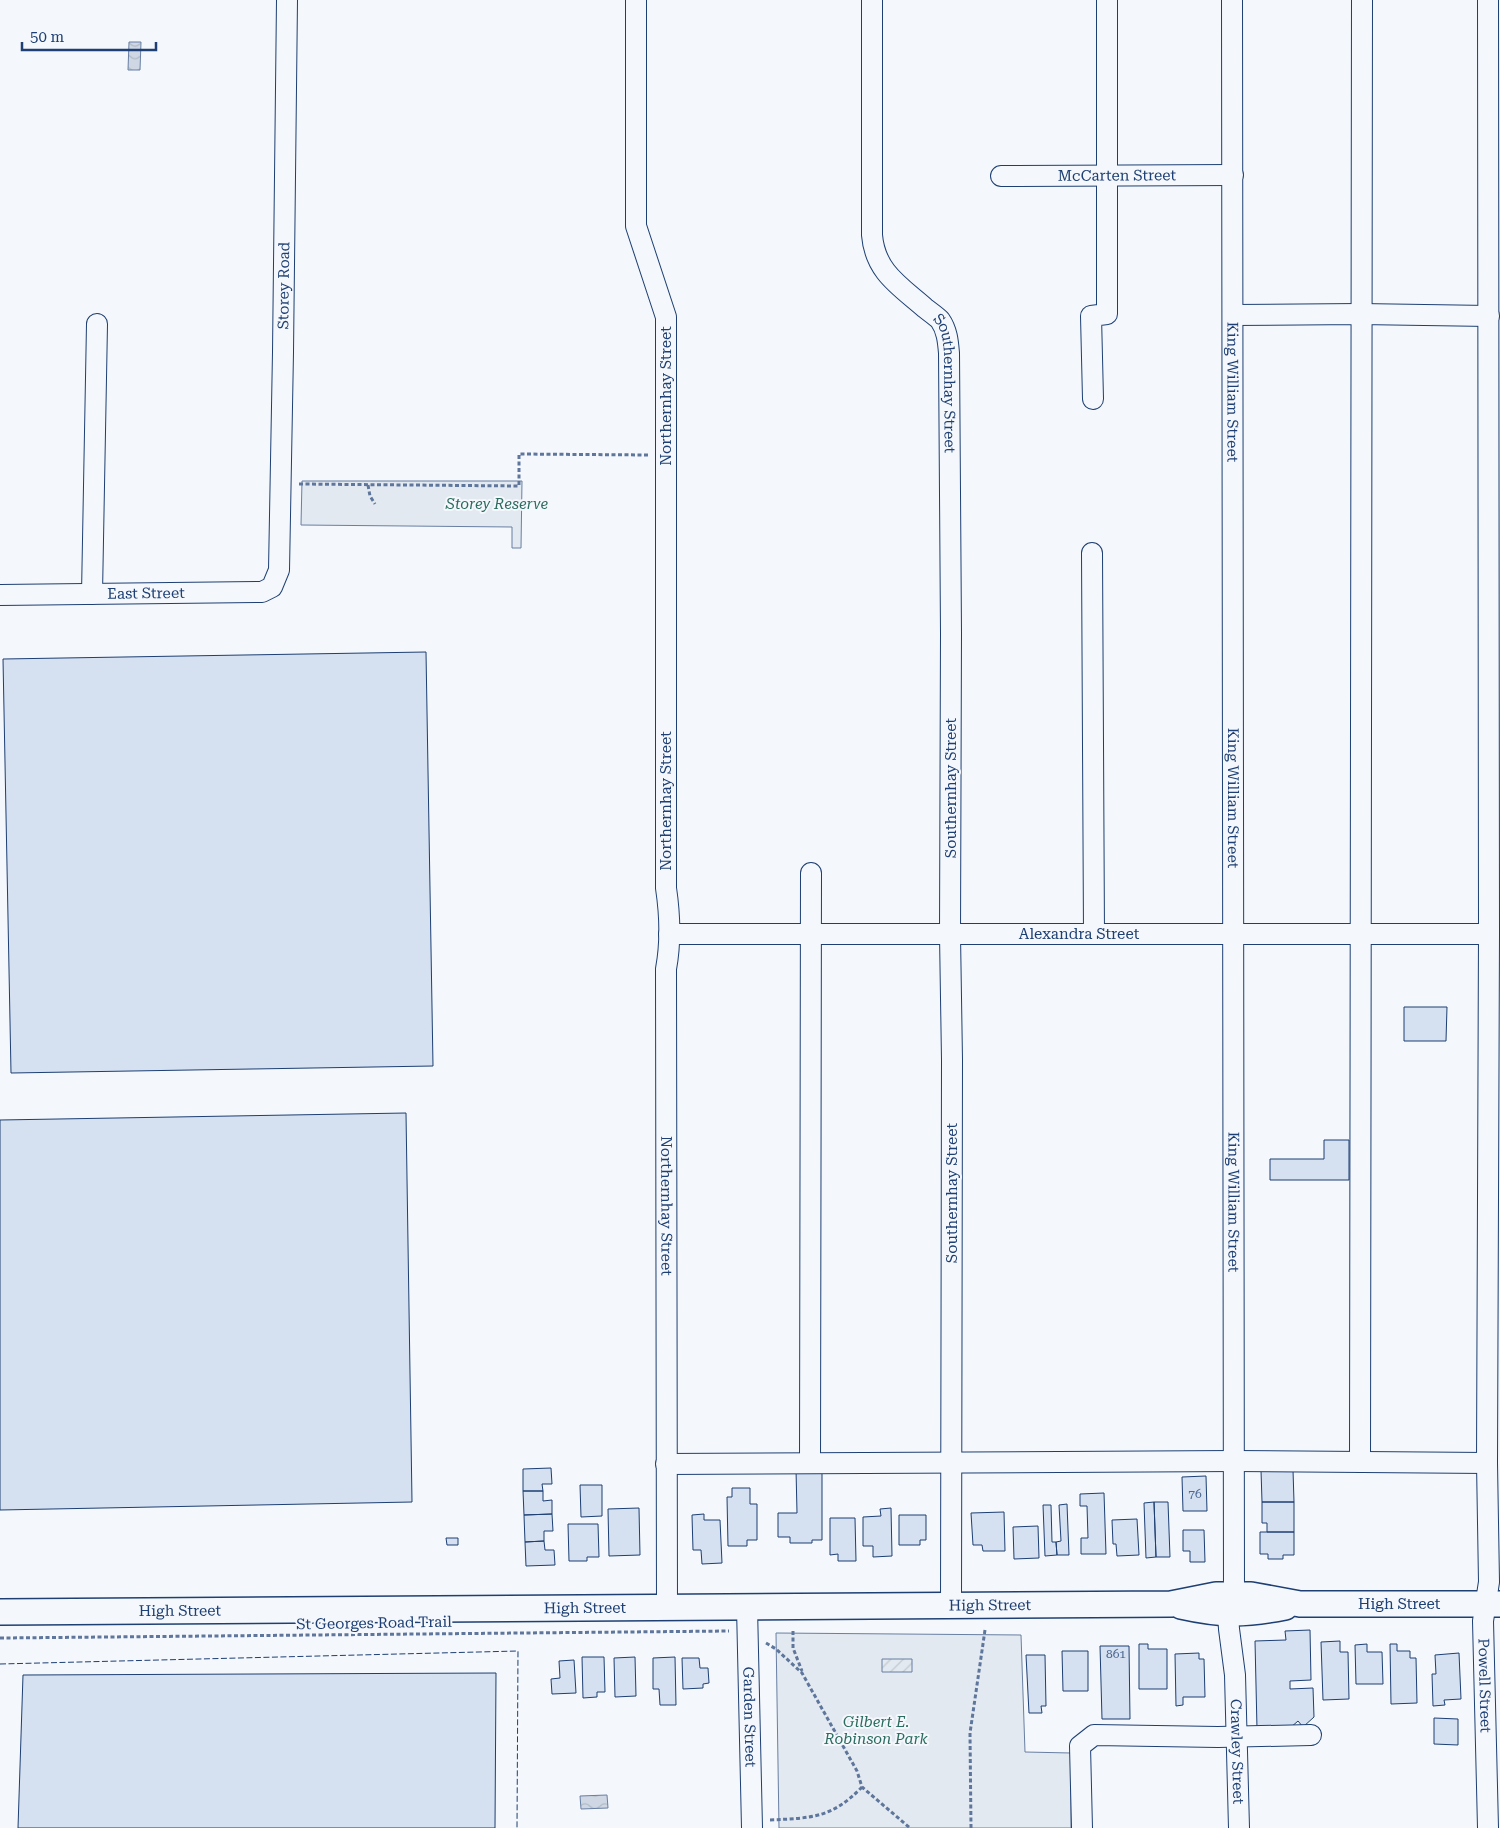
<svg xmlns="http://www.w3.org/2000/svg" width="1500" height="1828" font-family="'Roboto Serif',serif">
<defs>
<pattern id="garden-furrows" width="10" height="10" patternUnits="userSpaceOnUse" patternTransform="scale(1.25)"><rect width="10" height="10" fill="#e3e9f0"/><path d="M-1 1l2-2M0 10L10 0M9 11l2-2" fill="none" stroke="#c2c9d1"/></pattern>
<pattern id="water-waves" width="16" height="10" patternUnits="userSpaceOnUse" patternTransform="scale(1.25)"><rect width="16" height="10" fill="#cfd7e4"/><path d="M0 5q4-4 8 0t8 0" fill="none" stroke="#b1bac7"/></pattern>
</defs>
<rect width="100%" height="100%" fill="#f4f7fb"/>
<path fill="#e3e9f0" stroke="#687fa3" d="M302 481H522L521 548H512V527L301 525Z
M776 1633 1021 1635 1025 1752 1071 1753V1828H779Z"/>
<path fill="url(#garden-furrows)" stroke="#687fa3" d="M882 1659H912V1672H882Z"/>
<path fill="url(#water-waves)" stroke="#687fa3" d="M129 42H141L140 70H128Z
M607 1795 608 1808 581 1809 580 1796Z"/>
<path fill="#d5e0f0" stroke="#1d3f73" d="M426 652 433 1066 11 1073 3 659Z
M1404 1007H1447L1446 1041H1404Z
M406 1113 412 1502 0 1510V1120Z
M1324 1140H1349V1180H1270V1159H1324Z
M551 1468 552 1484H542L543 1491H523V1469Z
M796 1469H822V1540H812V1543H790V1537H778V1513H797Z
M1261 1470H1293L1294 1502H1262Z
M1206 1476 1207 1511H1183L1182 1477Z
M580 1485H602V1516L581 1517Z
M732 1488H750V1504H757V1540H747V1546H728L727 1497H732Z
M523 1491H543V1501L552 1500V1514L524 1515Z
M1104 1493 1106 1554H1081V1538H1088L1087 1506H1080V1494Z
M1154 1502 1156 1557 1146 1558 1144 1503Z
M1154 1502H1168L1170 1557H1156Z
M1262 1502H1294V1532H1267V1523H1262Z
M1067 1504 1069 1555H1057L1056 1542 1061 1541 1059 1505Z
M1043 1505H1051L1052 1542H1056L1057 1555 1045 1556Z
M639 1508 640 1555 609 1556 608 1509Z
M891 1508 892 1556 873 1557V1546H863V1517L881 1516 880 1509Z
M1004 1512 1005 1551H983L982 1545H973L971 1513Z
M552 1514 553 1531H544V1541L525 1542 524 1515Z
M704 1514V1520H720L722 1563 702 1564 701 1550H693L692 1515Z
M899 1515H926V1540H920V1545H899Z
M830 1518H855L856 1561H838V1554L830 1555Z
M1137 1519 1139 1555 1117 1556 1116 1544H1113L1112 1520Z
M568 1524H598L599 1557H587V1561H569Z
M1038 1526 1039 1558 1014 1559 1013 1527Z
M1183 1530H1204L1205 1562H1190V1551H1183Z
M1260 1532H1294V1555H1283V1559H1268V1554H1260Z
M446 1538H458V1545H447Z
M544 1541 545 1550H554L555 1565 526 1566 525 1542Z
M1310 1630 1311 1680 1290 1681V1689L1313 1688 1314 1717 1303 1727 1298 1721 1290 1728 1257 1729 1255 1641 1286 1640 1285 1631Z
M1340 1641V1652H1348L1349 1699 1323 1700 1321 1642Z
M1139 1644H1148V1649H1167V1689H1139Z
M1367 1644V1652H1382L1383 1684H1356L1355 1645Z
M1390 1644H1397V1651H1410V1658H1416L1417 1703 1391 1704Z
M1100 1646H1129L1130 1719H1102Z
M1062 1651H1088V1691H1063Z
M1199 1653V1659H1204L1205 1697H1183V1705L1176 1706 1175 1654Z
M1459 1653 1461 1699 1444 1700 1445 1705 1433 1706 1432 1674H1436L1435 1655Z
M1026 1655H1045L1046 1706H1041L1042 1713H1029Z
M582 1657H604L605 1692H597V1697L583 1698Z
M635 1657 636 1696 615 1697 614 1658Z
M675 1657 676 1705H660L659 1689H653V1658Z
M682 1658H699L700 1668H708L709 1683 703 1684V1688L683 1689Z
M574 1660 576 1693 552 1694 551 1679 560 1678 559 1661Z
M496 1673 495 1828H18L23 1675Z
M1434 1718 1458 1719V1745L1434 1744Z"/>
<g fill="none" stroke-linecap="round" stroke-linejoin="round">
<g stroke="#1d3f73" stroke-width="22">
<g id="minor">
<path id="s1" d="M636 0V226L666 317V888C670 915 671 942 666 969L667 1607"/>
<path id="s2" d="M872 0V235C875 272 900 286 925 308 930 312 936 316 940 320 947 330 948 341 949 353L951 633 950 935 952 1060 951 1605"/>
<path id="s3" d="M1232 0 1234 1595"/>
<path id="s4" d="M1488 0 1489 934 1487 1463 1489 1582 1483 1621 1488 1828"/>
<path id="s5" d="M1001 176 1233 175"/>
<path d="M1233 315 1360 314 1489 316"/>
<path d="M1093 399 1091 316 1107 314V0"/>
<path d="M1092 553 1094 934"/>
<path d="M92 594 97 324"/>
<path id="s6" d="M0 595 262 592 272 587 279 570 283 352 287 0"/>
<path id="s7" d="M669 934H1489"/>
<path d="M1360 1462 1362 0"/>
<path d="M810 1463 811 873"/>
<path d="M666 1464 1234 1461 1487 1463"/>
<path id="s8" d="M747 1607 752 1828"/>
<path id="s9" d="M1228 1613 1229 1629 1235 1675 1239 1828"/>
<path d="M1082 1828 1080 1746 1094 1735 1218 1737 1311 1735"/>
</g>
</g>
<g stroke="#1d3f73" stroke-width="28">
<g id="major">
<path d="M1181 1606C1221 1615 1245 1615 1285 1607"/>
<path id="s10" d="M0 1612 1171 1604 1216 1595H1251L1300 1604H1500"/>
</g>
</g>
<path stroke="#5e769c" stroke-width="3" stroke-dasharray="4 2.5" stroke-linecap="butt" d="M299 484 519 486V454L648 455
M368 485 370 496 375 504
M793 1631V1648L802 1671
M0 1638 729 1631
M766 1643 776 1649 802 1673 857 1771 862 1787 910 1828
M770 1820C812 1818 832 1818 862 1787
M971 1828 970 1733 985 1630"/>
<use href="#minor" stroke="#f4f7fb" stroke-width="20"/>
<use href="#major" stroke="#f4f7fb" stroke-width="25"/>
<path stroke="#1d3f73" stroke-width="1" stroke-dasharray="6 2.5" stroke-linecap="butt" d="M0 1664 518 1651 517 1828"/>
</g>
<g text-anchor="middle" stroke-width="4" stroke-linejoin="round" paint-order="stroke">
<g font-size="12" fill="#4b6792">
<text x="1195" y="1498">76</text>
<text x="1116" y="1658">861</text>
</g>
<g font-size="15" fill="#1d3f73" stroke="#f4f7fb">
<text dy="5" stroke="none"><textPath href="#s5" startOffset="116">McCarten Street</textPath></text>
<text dy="5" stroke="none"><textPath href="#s6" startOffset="576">Storey Road</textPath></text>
<text dy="5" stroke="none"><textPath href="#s2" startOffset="412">Southernhay Street</textPath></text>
<text dy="5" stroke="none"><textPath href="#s3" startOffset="392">King William Street</textPath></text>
<text transform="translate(666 396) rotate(-90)" y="5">Northernhay Street</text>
<text dy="5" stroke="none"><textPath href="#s6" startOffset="146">East Street</textPath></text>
<text transform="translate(951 788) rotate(-90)" y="5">Southernhay Street</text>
<text dy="5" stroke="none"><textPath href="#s3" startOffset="798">King William Street</textPath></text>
<text transform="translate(666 801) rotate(-90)" y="5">Northernhay Street</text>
<text dy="5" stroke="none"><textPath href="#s7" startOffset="410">Alexandra Street</textPath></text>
<text transform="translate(952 1193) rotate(-90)" y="5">Southernhay Street</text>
<text dy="5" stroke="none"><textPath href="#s3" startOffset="1202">King William Street</textPath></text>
<text dy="5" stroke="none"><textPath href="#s1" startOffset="1211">Northernhay Street</textPath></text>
<text dy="5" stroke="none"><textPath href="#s10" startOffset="1401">High Street</textPath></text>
<text dy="5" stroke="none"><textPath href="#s10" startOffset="990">High Street</textPath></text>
<text dy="5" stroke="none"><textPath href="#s10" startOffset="585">High Street</textPath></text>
<text dy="5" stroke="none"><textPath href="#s10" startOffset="180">High Street</textPath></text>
<text transform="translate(374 1623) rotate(-1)" y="5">St Georges Road Trail</text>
<text dy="5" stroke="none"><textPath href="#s4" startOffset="1686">Powell Street</textPath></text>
<text dy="5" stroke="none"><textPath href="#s8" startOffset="110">Garden Street</textPath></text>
<text dy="5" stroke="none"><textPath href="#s9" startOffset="139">Crawley Street</textPath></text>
</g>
<g font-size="15" font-style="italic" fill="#2c6c60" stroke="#f4f7fb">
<text x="497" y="509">Storey Reserve</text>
<text x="876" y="1727">Gilbert E.<tspan x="876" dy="17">Robinson Park</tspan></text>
</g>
</g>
<path d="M22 42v8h134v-8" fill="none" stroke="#1d3f73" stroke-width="2.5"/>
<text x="30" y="42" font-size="15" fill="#1d3f73" stroke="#f4f7fb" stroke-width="4" paint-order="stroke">50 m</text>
</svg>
